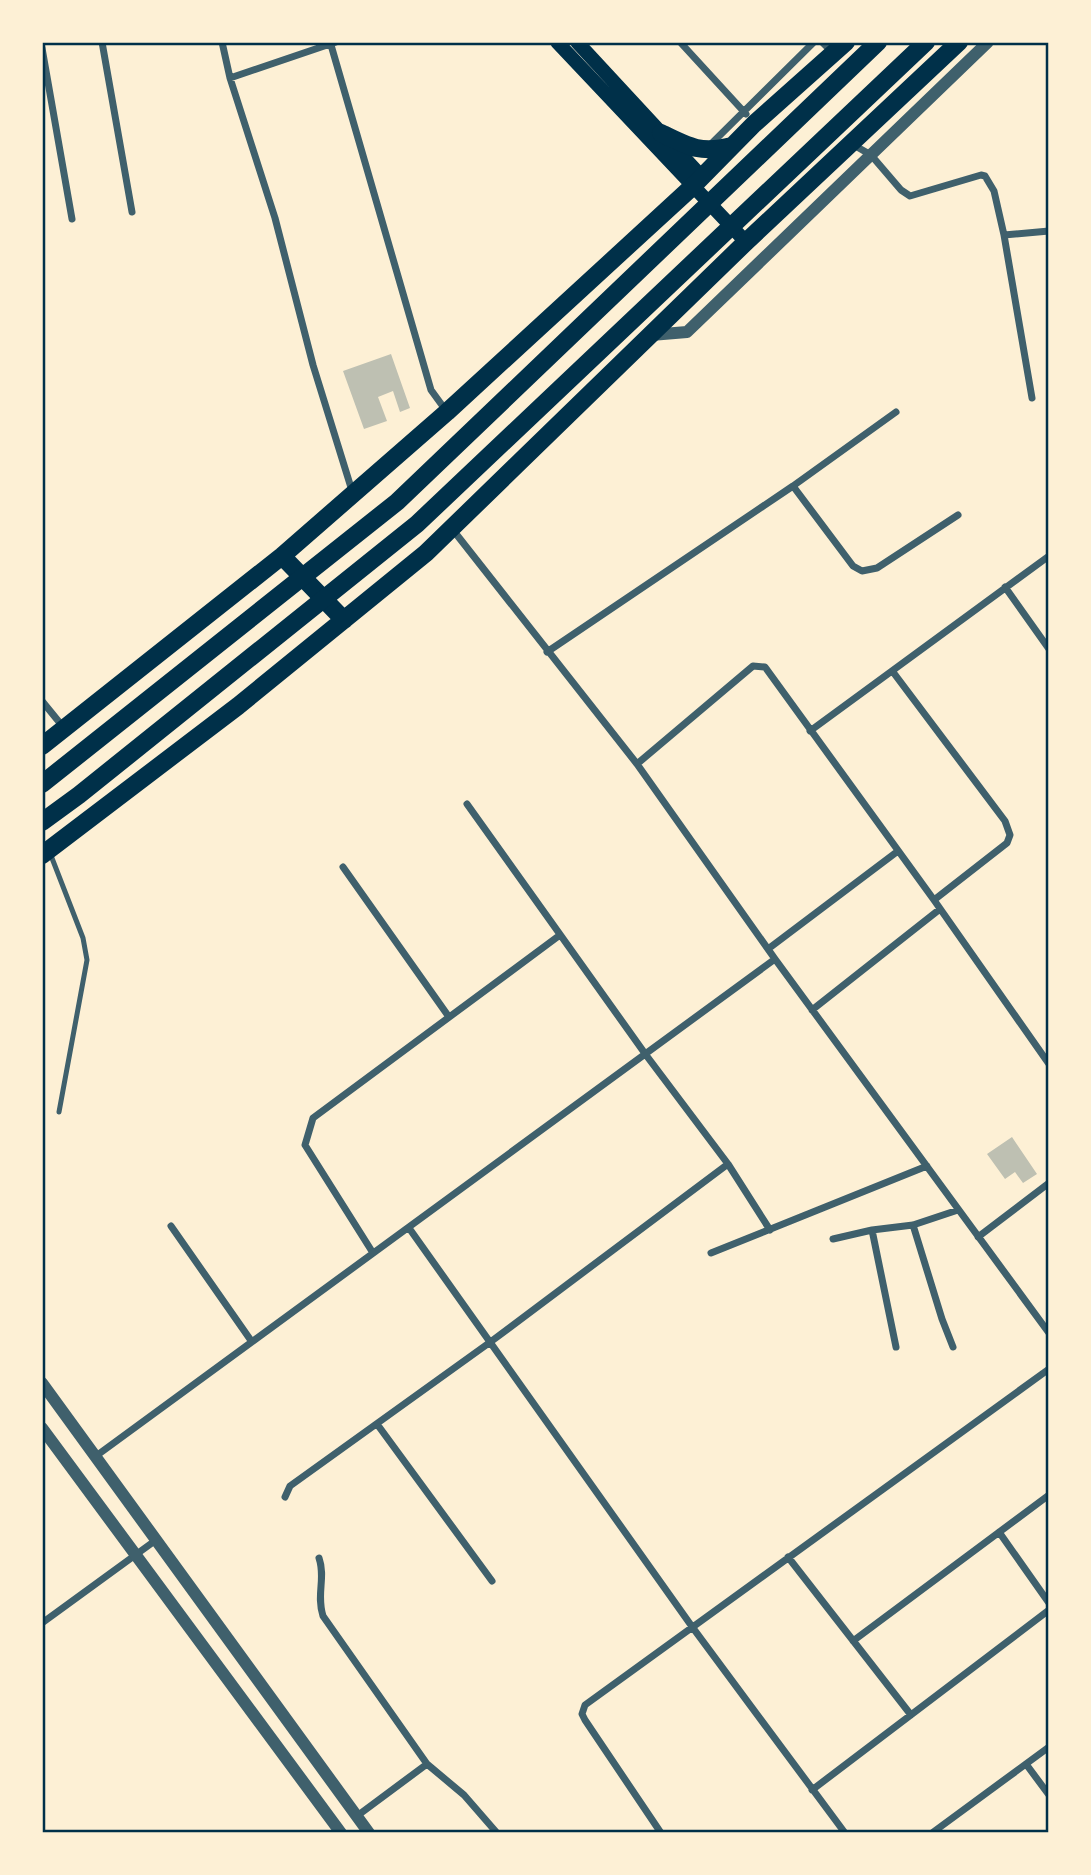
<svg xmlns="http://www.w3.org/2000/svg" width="1091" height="1875" font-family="'Fira Sans Condensed',sans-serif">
<rect width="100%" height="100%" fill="#fdf0d5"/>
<path fill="#bec0b2" d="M391 354 410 408 400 412 393 391 378 397 387 421 364 429 343 371Z
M1012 1137 1037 1174 1023 1183 1015 1172 1005 1179 987 1154Z"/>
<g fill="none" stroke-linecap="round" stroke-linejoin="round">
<path stroke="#3f606c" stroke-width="5" d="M50 853 83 938 87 960 59 1112"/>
<path stroke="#3f606c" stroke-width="7" d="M102 42 132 212
M222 42 230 78 275 218 313 365 353 494
M680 42 746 114
M822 42 834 54
M331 45 431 390 447 412
M42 48 72 219
M230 78 336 42
M852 144 871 155 901 190 910 196 981 175 985 176 994 191 1004 235 1032 398
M708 147 814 42
M1004 235 1049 231
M793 486 853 566 862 571 877 568 958 515
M453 530 637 764 775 959 1049 1333
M1005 587 1049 649
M547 652 793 486 896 412
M893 672 1005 821 1010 835 1007 843 934 900
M42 701 64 728
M810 731 1049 556
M637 764 753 666 765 667 934 900 1049 1064
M467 804 646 1055 728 1164 770 1230
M343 867 449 1017
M768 949 898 851
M812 1010 940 909
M913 1225 942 1319 953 1347
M171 1226 252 1342
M409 1228 693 1628 845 1833
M872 1230 896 1347
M978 1237 1049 1183
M833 1239 872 1230 913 1225 958 1210
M373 1253 305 1145 313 1118 560 935
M711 1253 927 1166
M377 1424 492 1581
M96 1456 775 959
M285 1497 290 1486 489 1343 728 1164
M999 1532 1049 1603
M788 1557 911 1715
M319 1558C326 1578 316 1594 323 1616L427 1764 357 1816
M42 1623 156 1540
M853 1641 1049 1495
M427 1764 464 1795 497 1833
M1026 1764 1049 1795
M812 1790 1049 1610
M661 1833 585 1720 582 1714 585 1705 1049 1369
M932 1833 1049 1747"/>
<path stroke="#3f606c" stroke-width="12" d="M651 335 687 332 988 42
M42 1383 369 1833
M42 1428 341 1833"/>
<path stroke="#003049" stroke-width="14" d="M557 42 746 242
M577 42 702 177"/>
<path stroke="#003049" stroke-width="18" d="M661 133C689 147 701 154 732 146
M282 556 344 620
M42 746 282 556 447 412 692 187 754 124 846 42
M42 855 238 706 426 553 746 242 959 42"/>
<path stroke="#003049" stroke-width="18" d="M42 784 397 502 878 42
M42 822 79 795 417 524 926 42"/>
</g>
<rect width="1091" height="1875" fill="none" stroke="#fdf0d5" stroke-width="88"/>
<rect x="44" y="44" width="1003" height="1787" fill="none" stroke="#003049" stroke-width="2.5"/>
</svg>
